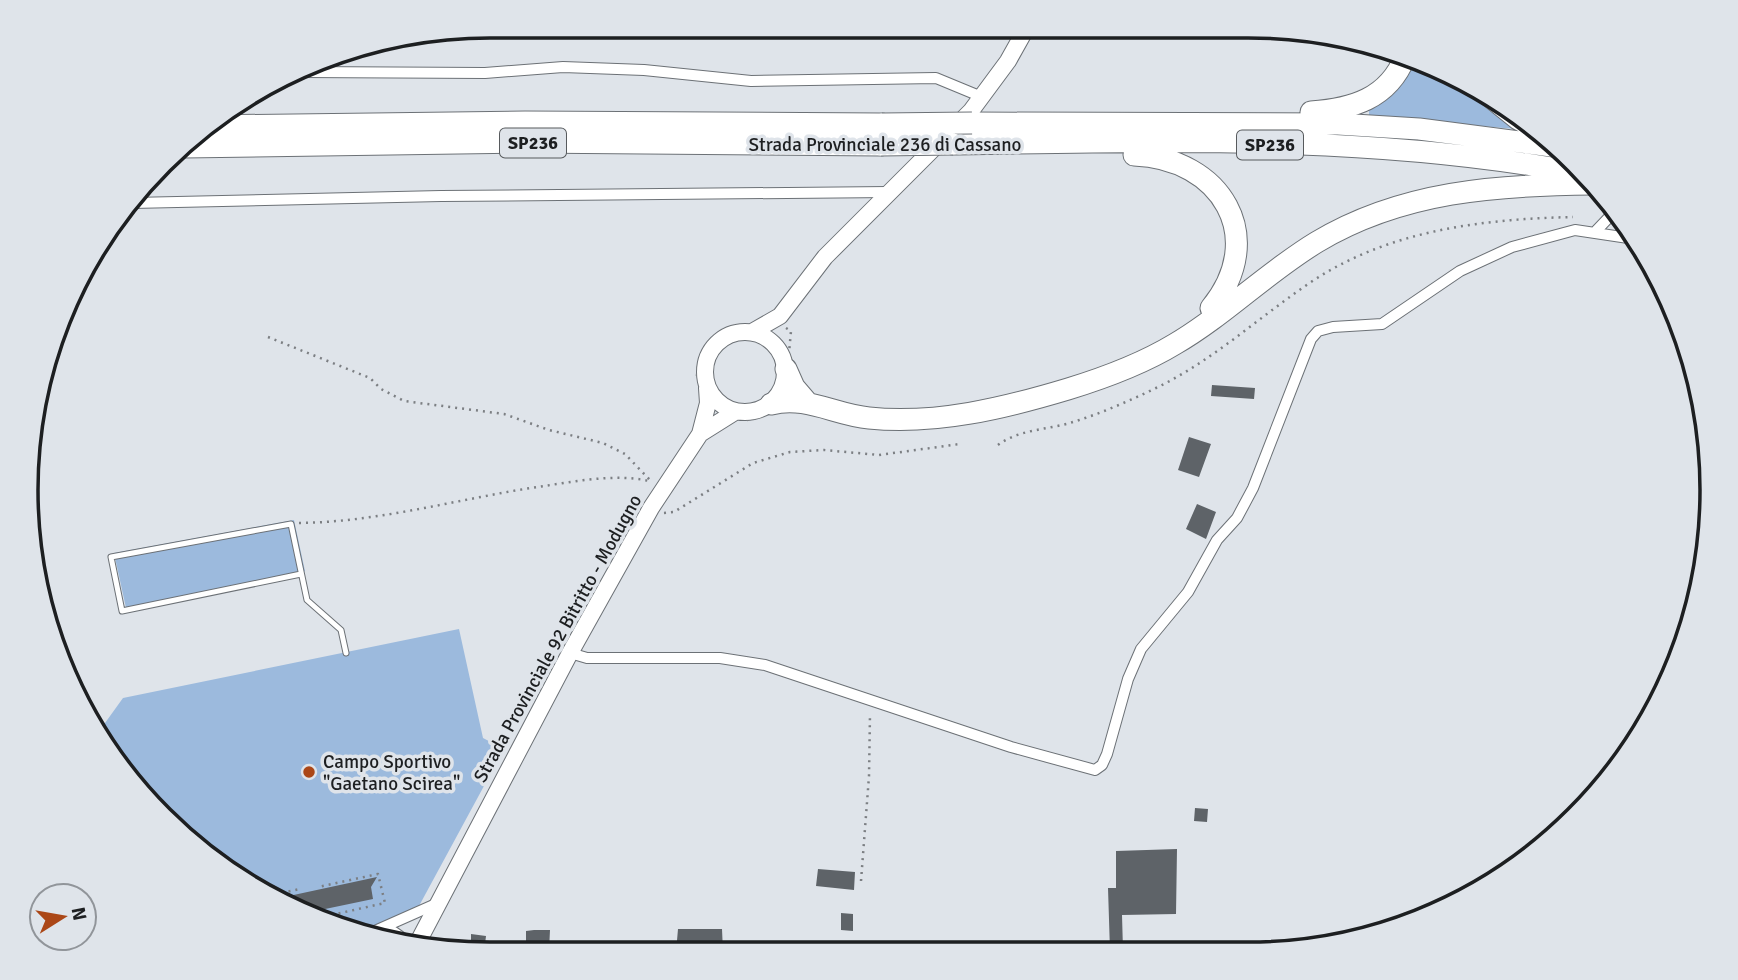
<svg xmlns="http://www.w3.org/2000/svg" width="1738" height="980" font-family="Signika,sans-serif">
<rect width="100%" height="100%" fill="#dfe4ea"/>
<path fill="#9cbadd" d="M1409 59 1459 80 1515 129 1369 116V108Z
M294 520 305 571 301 574 126 608 114 553Z
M459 629 483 738 504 749 419 906 362 933 344 925 335 927 258 891 141 795 97 725 105 723 123 698Z"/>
<path fill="#5e6368" d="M1212 385 1255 388 1254 399 1211 396Z
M1189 437 1211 444 1199 477 1178 470Z
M1197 504 1216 512 1206 539 1186 529Z
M1195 808 1208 809 1207 822 1194 821Z
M1177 849 1176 914 1122 915 1123 950 1110 951 1108 888H1116V851Z
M818 869 855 872 854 890 816 886Z
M377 877 371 887 373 899 306 913 275 899Z
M841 913 853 914V931L841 930Z
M678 929H722L723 952H676Z
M534 930H550L549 951 526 947V931Z
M471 934 486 936 485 944 495 945V953H460L428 946 432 938 471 942Z
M603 941H631L630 952H602Z"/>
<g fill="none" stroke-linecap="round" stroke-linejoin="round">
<g stroke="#6c7176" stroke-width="7">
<path id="lane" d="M301 574 122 611 111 557 291 524 307 600 341 630 346 653
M232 867 233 871"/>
</g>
<g stroke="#6c7176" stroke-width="12">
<path id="street" d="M302 72 485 73 563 67 644 70 751 81 936 78 982 97
M132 203 441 196 889 192
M1595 232 1617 209
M570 653 587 658H720L765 665 1011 747 1095 770 1102 765 1107 754 1128 679 1141 649 1188 592 1217 540 1237 518 1253 488 1311 339 1318 331 1333 327 1382 324 1460 271 1512 247 1575 230 1635 239
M368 934 438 903
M375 935 394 932 408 942"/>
</g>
<g stroke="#6c7176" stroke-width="18">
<path id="secondary" d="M705 372a40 40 0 1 1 80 0a40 40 0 1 1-80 0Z
M752 332 780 316 825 257 971 111 1008 61 1027 27
M700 434 708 403 707 388
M417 944 570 653 651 508 700 434 735 412"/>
</g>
<g stroke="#6c7176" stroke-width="23">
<path id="highway" d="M1487 94 1518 119 1533 127
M1311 112C1352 109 1388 99 1405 57
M972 123 1338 124 1419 129 1559 147
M204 126 525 122 882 124
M953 144C1163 141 1378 134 1584 174
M184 147 525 142 881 145
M1134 155C1221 158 1269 237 1211 308
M786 369 794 387 806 401
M771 404C806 395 835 415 869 418 935 425 1005 408 1068 389 1104 378 1142 364 1175 344 1225 315 1267 272 1317 242 1402 191 1497 185 1593 184"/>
</g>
<path stroke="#7c7f83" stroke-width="2.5" stroke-dasharray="2 5" stroke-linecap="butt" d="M786 328 791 331 789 353
M268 337 370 378 381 389 404 401 504 414 549 430 603 443 625 454 650 480
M697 376C698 349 712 333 737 326
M747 420 761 417
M998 445C1019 429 1048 430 1073 422 1102 413 1129 401 1156 388 1214 360 1260 316 1314 280 1391 230 1483 219 1573 217
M664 513 674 512 753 463 790 452 824 450 879 455 960 444
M299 523C379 522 458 499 537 487 573 482 614 473 649 481
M861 881 869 776 870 714
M268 896 300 889
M318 918 385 903 378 874 318 887"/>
<use href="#lane" stroke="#fff" stroke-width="5"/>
<use href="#street" stroke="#fff" stroke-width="10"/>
<use href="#secondary" stroke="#fff" stroke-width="16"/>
<use href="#highway" stroke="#fff" stroke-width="21"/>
<g stroke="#6c7176" stroke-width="23" stroke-linecap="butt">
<path id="highway-bridge" d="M882 124 972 123
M881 145 953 144"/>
</g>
<use href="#highway-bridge" stroke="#fff" stroke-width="21"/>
</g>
<circle fill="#ab4717" stroke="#dfe4ea" stroke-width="2.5" cx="309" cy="772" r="7"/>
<g text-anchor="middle" stroke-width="7" stroke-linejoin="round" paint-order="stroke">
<g fill="#dfe4ea" stroke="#575a5d" stroke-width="2">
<rect x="500" y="128.5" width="66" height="29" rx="5"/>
<rect x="1237" y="130.5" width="66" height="29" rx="5"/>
</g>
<g font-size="18" font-weight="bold" fill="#1d1f21">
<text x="533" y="149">SP236</text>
<text x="1270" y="151">SP236</text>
</g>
<g font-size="19" fill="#1d1f21" stroke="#dfe4ea">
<text x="885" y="151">Strada Provinciale 236 di Cassano</text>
<text transform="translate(557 638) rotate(-61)" y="7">Strada Provinciale 92 Bitritto - Modugno</text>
</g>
<g font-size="19" fill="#1d1f21" stroke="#dfe4ea" text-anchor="start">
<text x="323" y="768">Campo Sportivo<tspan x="323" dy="22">"Gaetano Scirea"</tspan></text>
</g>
</g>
<path d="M0 0H1738V980H0ZM490 38H1248A452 452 0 0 1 1700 490V490A452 452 0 0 1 1248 942H490A452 452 0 0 1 38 490V490A452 452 0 0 1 490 38Z" fill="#dfe4ea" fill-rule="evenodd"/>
<path fill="none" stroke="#1d1f21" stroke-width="3.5" d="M490 38H1248A452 452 0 0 1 1700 490V490A452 452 0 0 1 1248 942H490A452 452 0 0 1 38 490V490A452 452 0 0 1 490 38Z"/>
<g transform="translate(63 917) rotate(79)"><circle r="33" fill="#dfe4ea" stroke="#91959a" stroke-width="2"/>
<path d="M0-5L12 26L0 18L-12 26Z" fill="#ab4717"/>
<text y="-10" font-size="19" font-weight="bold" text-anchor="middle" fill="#1d1f21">N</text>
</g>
</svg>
